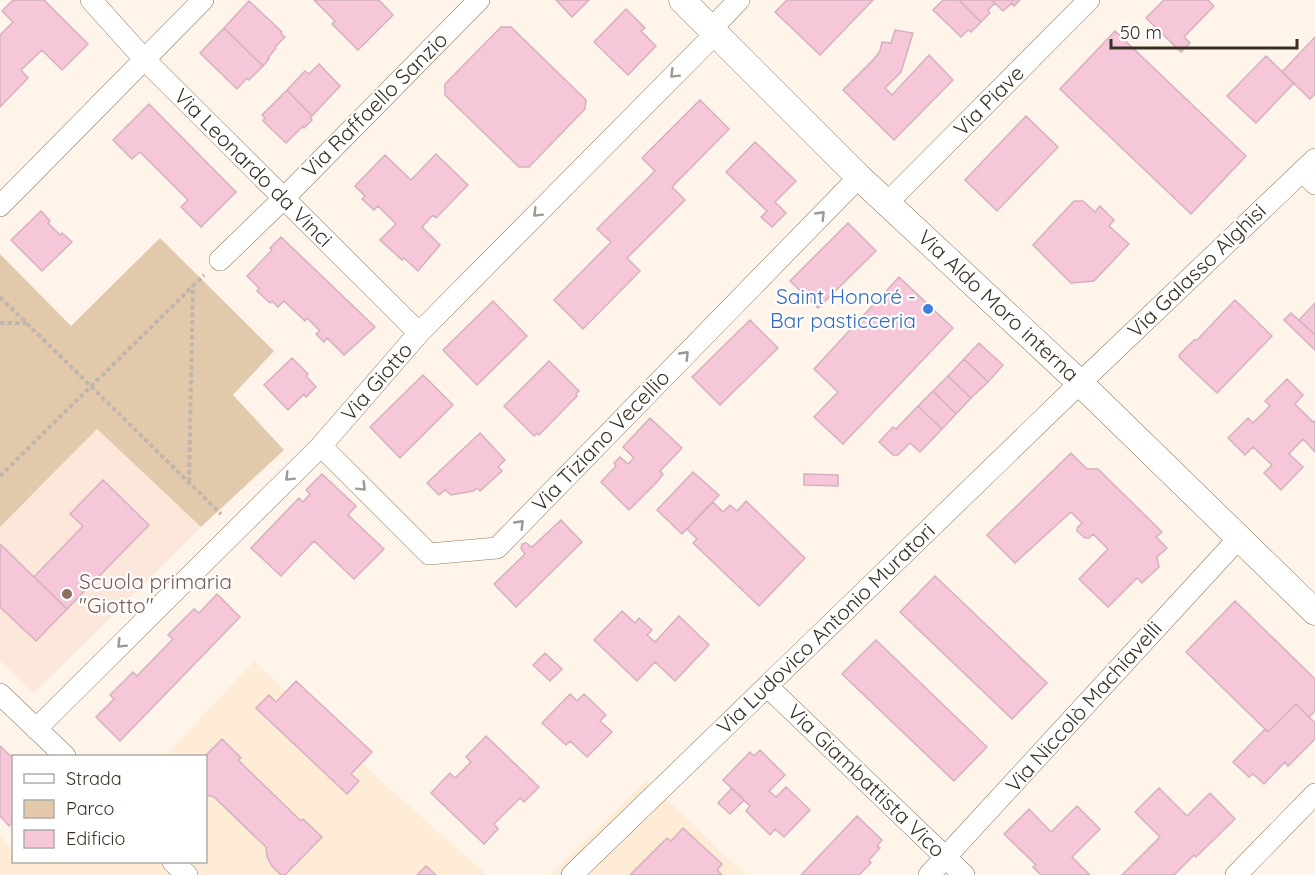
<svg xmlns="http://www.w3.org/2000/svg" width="1315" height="875" font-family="Quicksand,sans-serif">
<rect width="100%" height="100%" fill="#fef4e9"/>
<path fill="#feecd7" d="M254 661 384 784 487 875H0V837L13 850 14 862H206V756H165Z
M646 780 746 875H550Z"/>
<path fill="#fde7da" d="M97 429 201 527 34 693 0 661V527Z"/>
<path fill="#e2c9ab" d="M160 238 274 351 233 395 284 450 201 527 97 429 0 527V254L71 326Z"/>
<path fill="#f6c7d9" stroke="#d6b0bf" stroke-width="1.5" d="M13 0H44L88 44 62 70 42 50 21 70 28 78 0 107V35L13 22 2 11Z
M314 0H379L393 15 358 50 332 24 335 21Z
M556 0H589L572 17Z
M787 0H873L820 55 775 12Z
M943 0H959L981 22 971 32 968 30 961 37 933 10Z
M959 0H992L995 3 988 10 990 13 981 22Z
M992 0H1020L1014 6 1012 3 1003 11Z
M1164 0H1208L1214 6 1184 37 1190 43 1181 52 1146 18Z
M249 1 282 32 281 34 285 37 275 47 276 48 268 58 269 59 263 66 224 28Z
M626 9 645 28 641 31 656 46 628 75 594 42Z
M501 27H511L586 100 585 109 529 167H519L445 95V84Z
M224 28 263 66 249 80 247 78 237 89 200 53Z
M895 30 913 33 901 72 885 88 892 95 929 55 953 80 894 140 843 90 874 59 880 51 882 42 891 43Z
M1115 31 1246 156 1191 214 1060 89Z
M1315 37V94L1310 99 1282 72Z
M1266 56 1294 83 1256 123 1227 96Z
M319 64 340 86 312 116 287 90 305 71 309 74Z
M287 90 312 116 310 118 312 120 304 128 303 126 286 143 263 121 265 118 262 115Z
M700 100 729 129 672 187 685 200 627 258 640 271 583 329 554 300 611 242 597 229 655 171 642 158Z
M149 104 236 192 201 227 181 207 188 200 140 152 132 159 113 140Z
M1026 116 1058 147 997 211 965 180Z
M755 142 796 181 775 202 786 213 772 227 761 217 767 211 726 172Z
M436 154 468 185 436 218 433 215 422 227 440 245 418 271 404 258 402 260 380 240 396 224 378 206 374 210 362 199 365 196 355 186 385 155 411 180Z
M1074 201H1083L1095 212 1100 206 1114 220 1109 226 1129 244 1094 281 1071 283 1033 245Z
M41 211 50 221 48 223 60 235 62 233 72 242 42 271 11 240Z
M848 223 876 251 818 308 790 281Z
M281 237 375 327 344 355 327 338 324 342 316 334 320 331 307 318 305 321 284 301 278 307 272 301 270 303 257 291 259 288 247 276 272 250 270 248Z
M899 277 953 328 843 444 814 417 838 392 814 369Z
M1235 300 1272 336 1217 393 1179 357 1180 354 1194 340H1197Z
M493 301 527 336 477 385 443 350Z
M1315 303V335L1299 320Z
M1291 313 1315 335V350L1284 320Z
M750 320 778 348 720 405 692 377Z
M979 343 1003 365 988 382 964 359Z
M292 358 308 374 306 376 316 387 306 397 304 394 288 410 264 385Z
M964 359 988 382 971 398 948 376Z
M549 361 579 391 576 394 577 396 539 435 537 433 534 436 504 406Z
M423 375 453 405 400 458 370 427Z
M948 376 971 398 956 414 933 391Z
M1287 379 1303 395 1295 404 1313 422 1315 421V452L1303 439 1289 454 1303 467 1281 490 1264 473 1272 465 1253 447 1245 455 1228 438 1248 418 1253 423 1270 406 1265 401Z
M933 391 956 414 942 429 918 406Z
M918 406 942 429 920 452 910 443 898 455H893L879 442 893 427 896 429Z
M650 418 682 448 660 471 663 474 657 482 629 510 601 482 616 466 614 463 620 457 628 464 634 458 623 447Z
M480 433 505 460 498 467 502 471 480 491 477 488 473 491 451 495 445 490 439 495 427 483Z
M1071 453 1087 469H1098L1162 532 1156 537 1167 548 1157 557 1159 567 1142 583 1137 578 1108 607 1079 579 1108 549 1093 534 1089 538H1085L1077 531V528L1082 523 1071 512 1015 563 987 535Z
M693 472 719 495 682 534 657 510Z
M322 474 356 506 348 515 384 549 354 579 314 541 281 576 251 548 299 498 303 502 310 494 306 490Z
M804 474 838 475V486L804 485Z
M103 480 149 525 67 609 34 577 83 526 70 514Z
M746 501 805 558 759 606 693 543 697 539 687 529 713 502 723 512 730 505 737 511Z
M561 520 582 542 516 607 494 584 525 554 521 548 522 544 526 543 532 547Z
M0 544 67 609 36 641 0 607Z
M935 576 1047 683 1012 719 900 612Z
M217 594 240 617 120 741 96 717 114 699 110 695 133 672 137 676 173 639 168 635 194 609 199 613Z
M1235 601 1315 679V711L1309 717 1296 704 1268 732 1186 652Z
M622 611 635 623 639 618 652 630 647 635 655 642 679 616 709 645 675 681 655 662 637 681 594 640Z
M876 640 987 747 954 781 842 674Z
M545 653 562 669 550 681 533 665Z
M296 681 372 752 351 774 359 781 347 794 256 708 269 695 276 702Z
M570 694 577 701 584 694 606 715 600 721 612 732 587 757 570 741 566 745 542 723Z
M1296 704 1315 723V739L1288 766 1285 762 1264 784 1253 774 1249 777 1233 762 1265 729 1268 732Z
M486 736 539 787 524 802 520 798 494 824 498 829 484 844 431 793 450 773 455 778 471 762 466 757Z
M222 739 241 758 238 760 301 821 303 819 322 837 285 875H281L272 866 267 857 266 847 214 797 206 795 205 756Z
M0 746 14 759V821L9 826 0 816Z
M760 750 785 775 769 791 776 797 786 787 810 810 784 837 775 829 770 835 746 811 750 806 723 780 750 752 754 756Z
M732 788 744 800 730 814 718 803Z
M1159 788 1187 816 1210 793 1235 819 1196 857 1194 855 1174 875H1122L1160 837 1135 812Z
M1077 806 1100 829 1072 857 1090 875H1041L1033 867 1036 865 1004 834 1029 809 1051 832Z
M857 816 882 840 877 846 880 848 869 860 871 863 859 875H801Z
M683 828 722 864 717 870 722 875H630L667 838 671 841Z
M426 866 436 875H417Z"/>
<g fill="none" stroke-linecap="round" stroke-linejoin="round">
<g stroke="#8f7a5f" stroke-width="22">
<path id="minor" d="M91 0 145 60 419 333
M712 28 739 0
M1302 171 1315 184
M888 202 1089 0
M0 206 203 0
M220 260 283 199 479 0
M321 446 429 554 497 548 859 177
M768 687 964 875
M0 694 65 756
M36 729 321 446 419 333 716 33
M173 862 187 875
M572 875 1080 383 1315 159
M929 875 1239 538
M1236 875 1315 794"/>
</g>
<g stroke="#8f7a5f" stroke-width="27">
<path id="tertiary" d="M682 0 859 177 1080 383 1315 612"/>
</g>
<path stroke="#c0b6ab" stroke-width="4" stroke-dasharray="4.5 3" stroke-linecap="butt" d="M0 297 221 514
M0 323H26
M0 476 204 275
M189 482 193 286"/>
<use href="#minor" stroke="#fff" stroke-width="21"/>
<use href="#tertiary" stroke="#fff" stroke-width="26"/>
</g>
<defs><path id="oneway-chevron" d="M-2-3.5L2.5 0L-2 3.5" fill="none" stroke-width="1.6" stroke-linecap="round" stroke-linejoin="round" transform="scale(1.5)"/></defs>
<g stroke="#9c9892">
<use href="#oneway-chevron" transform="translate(674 74) rotate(135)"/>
<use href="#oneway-chevron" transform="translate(537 213) rotate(135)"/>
<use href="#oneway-chevron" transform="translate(821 215) rotate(-46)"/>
<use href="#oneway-chevron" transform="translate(685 355) rotate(-46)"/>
<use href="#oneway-chevron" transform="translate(289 477) rotate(135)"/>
<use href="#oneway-chevron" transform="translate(362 487) rotate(45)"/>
<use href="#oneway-chevron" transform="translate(520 524) rotate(-46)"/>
<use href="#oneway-chevron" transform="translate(121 644) rotate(135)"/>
</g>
<circle fill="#3f7fe0" stroke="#fff" stroke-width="2" cx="928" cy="309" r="6"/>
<circle fill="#8d6e63" stroke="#fff" stroke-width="2" cx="67" cy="594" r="6"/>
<g text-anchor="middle" stroke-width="4.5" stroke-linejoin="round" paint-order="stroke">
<g font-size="21" fill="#393024" stroke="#fff">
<text transform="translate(989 101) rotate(-45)" y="7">Via Piave</text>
<text transform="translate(375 105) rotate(-45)" y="7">Via Raffaello Sanzio</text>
<text transform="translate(253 168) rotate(45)" y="7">Via Leonardo da Vinci</text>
<text transform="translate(1197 271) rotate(-44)" y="7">Via Galasso Alghisi</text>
<text transform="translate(998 306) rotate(43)" y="7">Via Aldo Moro interna</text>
<text transform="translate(377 382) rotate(-49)" y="7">Via Giotto</text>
<text transform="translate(601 441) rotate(-46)" y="7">Via Tiziano Vecellio</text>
<text transform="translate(826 629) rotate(-44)" y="7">Via Ludovico Antonio Muratori</text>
<text transform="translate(1084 707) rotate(-48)" y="7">Via Niccolò Machiavelli</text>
<text transform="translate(866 781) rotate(44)" y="7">Via Giambattista Vico</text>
</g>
<g font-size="21" fill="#366cbe" stroke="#fff" text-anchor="end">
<text x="916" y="304">Saint Honoré -<tspan x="916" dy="24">Bar pasticceria</tspan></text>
</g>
<g font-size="21" fill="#785e54" stroke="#fff" text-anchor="start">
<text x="79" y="589">Scuola primaria<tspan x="79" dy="24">"Giotto"</tspan></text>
</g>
</g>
<rect x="12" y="755" width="195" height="108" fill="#ffffff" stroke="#b0aca7" stroke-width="1.5"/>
<rect x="24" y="774" width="30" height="9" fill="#ffffff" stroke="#b0aca7" stroke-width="1.5"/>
<text x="66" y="785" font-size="18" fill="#393024">Strada</text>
<rect x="24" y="800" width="30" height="18" fill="#e2c9ab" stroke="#b0aca7" stroke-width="1.5"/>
<text x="66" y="815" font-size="18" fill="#393024">Parco</text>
<rect x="24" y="830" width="30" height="18" fill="#f6c7d9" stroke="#b0aca7" stroke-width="1.5"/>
<text x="66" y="845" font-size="18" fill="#393024">Edificio</text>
<path d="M1111 39v9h186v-9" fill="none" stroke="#393024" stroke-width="3"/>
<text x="1120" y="39" font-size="18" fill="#393024" stroke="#ffffff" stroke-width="4.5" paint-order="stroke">50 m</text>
</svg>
